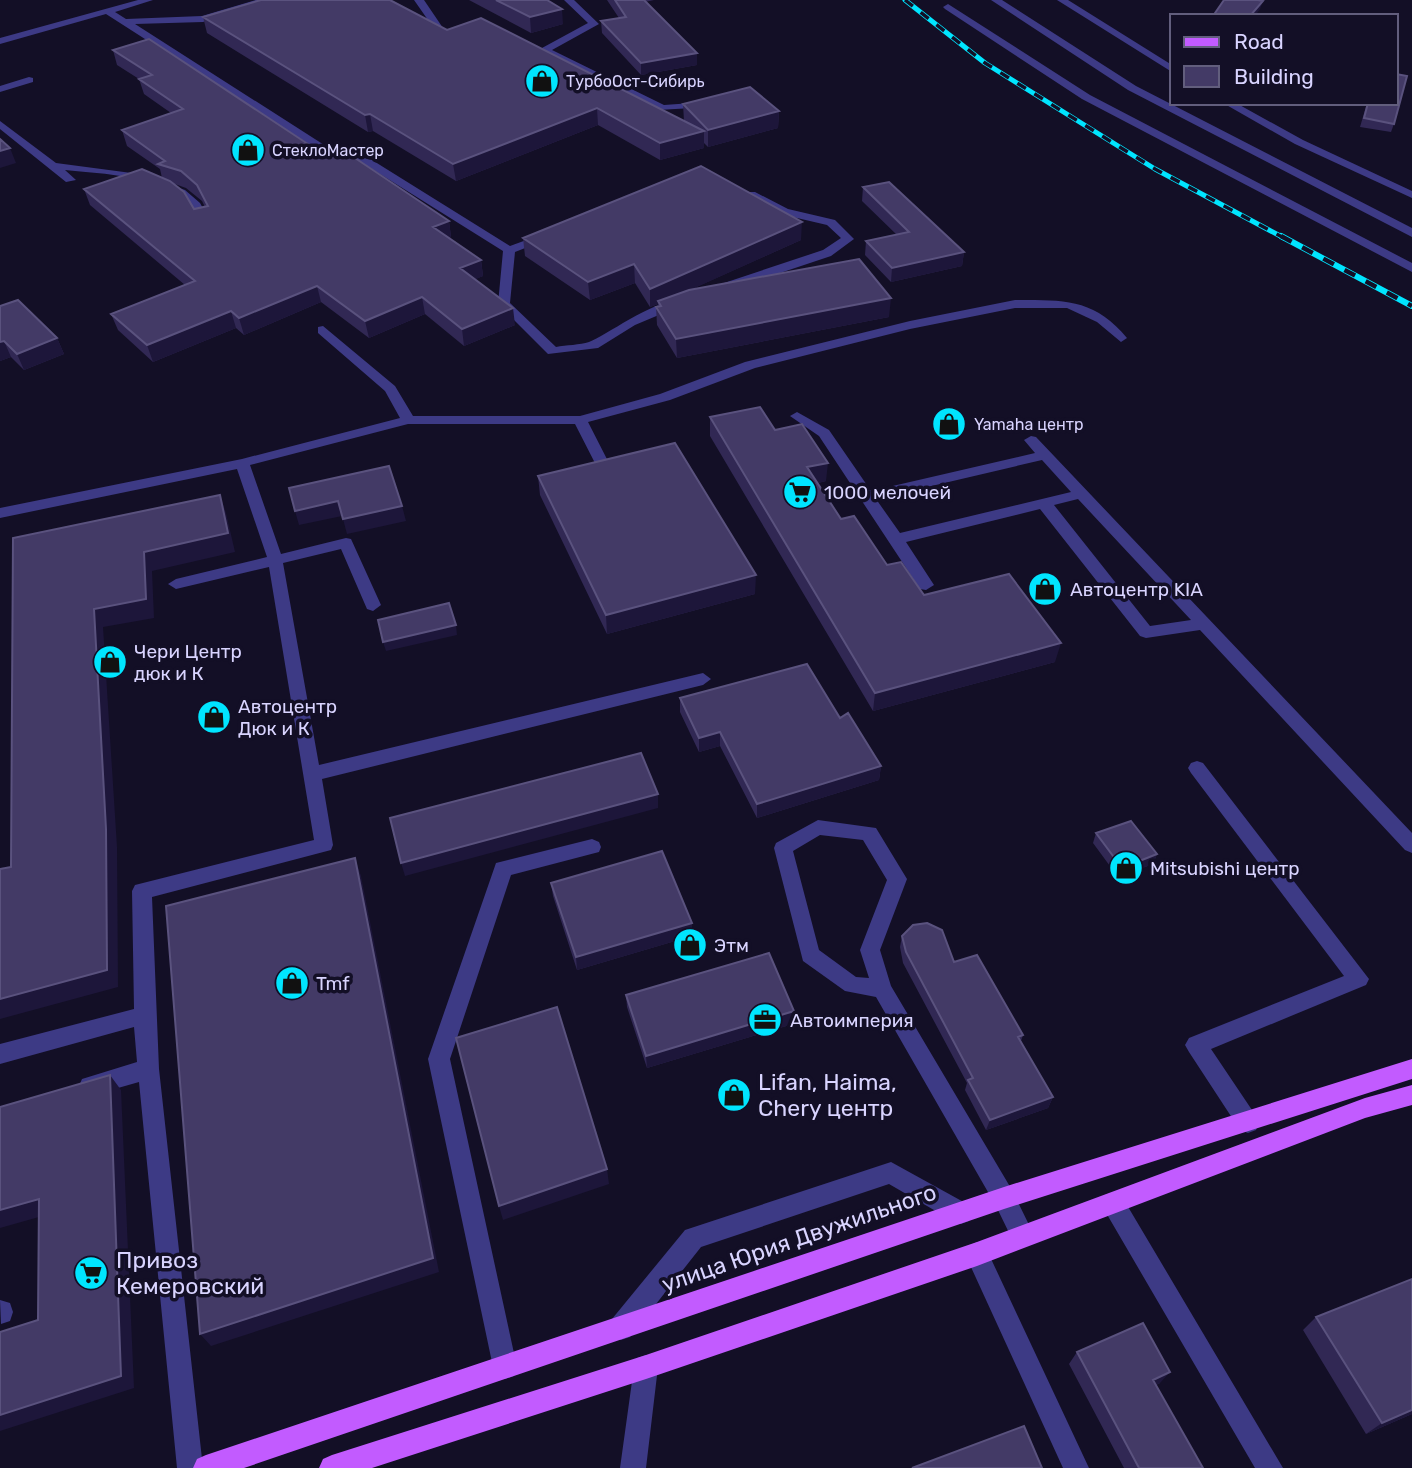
<svg xmlns="http://www.w3.org/2000/svg" width="1412" height="1468" font-family="Rubik,sans-serif">
<rect width="100%" height="100%" fill="#130f26"/>
<g fill="none" stroke-linecap="round" stroke-linejoin="round">
<path fill="#3d3a85" fill-rule="evenodd" d="M138 0H153L115 12 126 19 202 16 256 0H270L203 22 135 24 332 150 372 160 510 246 540 235H548V239L515 252 510 303 556 347C566 345 580 345 589 342 608 335 667 290 685 304L635 325 598 348 548 354 498 304 503 251 364 164 324 154 106 14 0 44V38Z
M414 0H424L443 28 441 30H435Z
M564 0H574L599 24 552 50 664 105 706 102 711 105 710 107 658 110 542 52V48L588 23Z
M991 0H1002L1136 86 1412 228V237L1128 90Z
M1057 0H1068L1172 65V72Z
M948 4 1090 95 1412 263V272L1082 99 945 9 943 7Z
M29 77 33 78V82L0 92V86Z
M1223 103H1236L1303 140 1412 191V198L1295 144Z
M0 121 56 163 139 174 185 190 200 203 210 221 200 223C196 217 194 210 189 205 159 175 104 174 65 170L76 180 66 182 0 129Z
M747 192H755L788 209 835 220 854 239 831 256 729 290H721V284L823 250 841 238 827 225 780 214 747 196Z
M1015 300C1063 300 1094 298 1127 338L1121 342 1097 322 1067 308H1015L910 329 755 368 670 400 588 422 611 467 604 471 597 467 575 424H408L250 465 281 554 346 538 351 539 381 605 373 611 367 609 341 549 283 563 319 765 703 673 711 679 703 685 322 779 333 845 331 850 152 897 159 1069 203 1468H177L139 1082 90 1096 82 1093 79 1086 82 1079 137 1062 134 1027 0 1064V1044L134 1009 132 891 135 885 314 840 269 567 176 589 168 584 176 579 267 557 237 469 0 518V508L242 459 400 418 385 391 318 333V327L323 326 395 386 413 416H580L660 394 745 362 910 321Z
M797 412 829 430 871 491 1035 453 1024 440 1031 436 1036 437 1412 833V853L1405 850 1200 630 1146 638 1140 636 1040 509 906 542 934 585 926 590 920 589 819 436 790 416ZM1042 460 1071 492 900 533 876 499ZM1078 499 1191 620 1150 626 1054 505Z
M1197 761 1203 763 1369 979 1366 985 1211 1049 1256 1116 1259 1123 1256 1130 1248 1133 1240 1130 1189 1052 1185 1045 1189 1038 1344 976 1191 773 1188 768 1191 763Z
M818 820 876 828 907 879 880 950 891 986 1012 1190 1034 1235 1030 1243 1022 1247 1014 1243 996 1206 876 997 845 991 803 961 774 848 776 843ZM820 835 863 840 887 880 860 950 869 978 856 977 819 950 793 851Z
M592 839 599 842 601 847 599 852 511 875 450 1059 517 1367 514 1376 505 1379 496 1376 493 1367 428 1059 496 863Z
M891 1162 969 1205 973 1213 969 1221 961 1224 953 1221 889 1184 701 1247 630 1337 621 1340 612 1337 609 1328 612 1319 685 1230Z
M1113 1192 1121 1195 1283 1468H1255L1105 1211 1102 1203 1105 1195Z
M977 1242 985 1246 1089 1468H1063L965 1254 969 1246Z
M0 1300 10 1303 13 1312 10 1321 1 1324Z
M646 1355 655 1358 658 1367 646 1468H620L634 1367 637 1358Z"/>
<path fill="#c25bff" fill-rule="evenodd" d="M1412 1059V1079L1004 1209 244 1468H193L197 1459 206 1455 1004 1187Z
M1412 1085V1105L1365 1118 977 1266 646 1379 372 1468H319L323 1459 332 1455 646 1355 977 1242 1365 1098Z"/>
<g stroke="#00e5ff" stroke-width="5">
<path id="rail-far1" d="M905 0 985 63 1155 169 1284 238"/>
</g>
<g stroke="#00e5ff" stroke-width="6">
<path id="rail" d="M1281 236 1412 306"/>
</g>
<use href="#rail-far1" stroke="#130f26" stroke-width="3.5" stroke-dasharray="10" stroke-linecap="butt"/>
<use href="#rail" stroke="#130f26" stroke-width="4.5" stroke-dasharray="12" stroke-linecap="butt"/>
</g>
<path fill="#312854" fill-rule="evenodd" d="M469 0H547L563 24 531 33Z
M607 0H654L645 2 697 65 641 75 602 33 601 21 619 18Z
M203 17 447 30 684 121 683 104 779 111 778 128 708 147 704 143V148L660 160 598 125 456 181 373 131 368 132 207 33Z
M113 50 329 158 449 221 451 237 449 238 481 260 483 276 475 279 515 325 464 346 425 314 369 338 321 302 244 335 236 328 153 362 118 330 111 314 185 285 90 205 84 189 162 178 160 169 127 146 122 130 171 113 144 94 139 79 117 65ZM172 183 186 188 202 201 205 207 194 209Z
M1367 103H1396L1394 124 1391 132 1360 127Z
M863 187 964 252 962 266 891 282 865 255 866 241 897 235 862 201Z
M523 238 801 240 685 292 889 317 677 358 657 325 656 307H658V304L650 307 635 283 590 300 525 256Z
M0 306 57 338 64 354 24 370 11 357 0 361Z
M710 417 775 430 826 481 818 483 841 519 887 565 924 595 1055 662 873 711 710 436Z
M538 476 755 594 607 634 540 495Z
M680 698 840 718 881 766 879 780 757 818 720 746 699 752 680 712Z
M1096 833 1157 854 1153 864 1118 877 1093 843Z
M551 883 692 923V936L577 970 553 896Z
M902 936 954 962 1023 1035 1021 1041 1053 1097 1048 1108 986 1130 965 1090 967 1083 903 963 900 947Z
M626 995 794 1011 793 1024 647 1068 627 1007Z
M1412 1279V1414L1366 1434 1303 1330 1316 1317Z
M1077 1352 1160 1383 1156 1385 1203 1468H1124L1069 1364Z"/>
<path fill="#1d163a" d="M1263 1 1260 9 1255 16H1250Z
M562 9 563 24 531 33 530 17Z
M697 53V65L641 75V63Z
M597 108 598 125 456 181 453 164Z
M779 111 778 128 708 147V130Z
M370 114 373 131 368 132 365 115Z
M704 131V148L660 160V143Z
M10 148 16 163 0 168V151Z
M449 221 451 237 436 244 433 227Z
M802 222 801 240 659 304 658 301V304L650 307V289Z
M964 252 962 266 891 282 892 268Z
M481 260 483 276 463 285 460 268Z
M634 264 635 283 590 300 588 282Z
M317 286 321 302 244 335 239 318Z
M422 297 425 314 369 338 365 321Z
M891 298 889 317 677 358 676 339Z
M513 308 515 325 464 346 462 329Z
M231 311 236 328 153 362 147 345Z
M57 338 64 354 24 370 17 354Z
M4 341 11 357 0 361V342Z
M828 463 826 481 806 486 807 467Z
M220 495 226 513 235 552 152 571 154 618 103 627 117 847 118 987 0 1019V999L94 609 144 552Z
M338 501 342 516 299 525 295 511Z
M402 506 406 521 347 534 343 519Z
M756 575 755 594 607 634 606 615Z
M456 625 457 635 386 651 383 642Z
M1061 643 1055 662 873 711 875 693Z
M720 732V746L699 752V738Z
M881 766 879 780 757 818V804Z
M658 794V808L405 876 401 863Z
M1157 854 1153 864 1118 877 1122 868Z
M355 858 361 876 439 1272 211 1346 200 1334Z
M692 923V936L577 970 576 957Z
M794 1011 793 1024 647 1068 646 1056Z
M110 1075 121 1090 134 1388 0 1431V1415L121 1376Z
M1053 1097 1048 1108 986 1130 990 1120Z
M607 1169 609 1184 503 1220 499 1206Z
M39 1199 53 1213 0 1228V1210Z
M1170 1372 1160 1383 1143 1391 1153 1380Z
M1412 1410V1414L1366 1434 1382 1423Z"/>
<path fill="#433a66" stroke="#5a527e" stroke-width="2" d="M261 0H390L447 30 481 18 704 131 660 143 597 108 453 164 370 114 365 115 203 17Z
M496 0H547L562 9 530 17Z
M615 0H644L697 53 641 63 601 21 626 17Z
M1224 0H1258L1263 1 1250 16H1213Z
M149 39 329 158 346 152 449 221 433 227 481 260 460 268 513 308 462 329 422 297 365 321 317 286 239 318 231 311 147 345 111 314 195 281 84 189 142 169 170 181 184 192 194 209 208 206 197 185 181 171 158 164 165 161 122 130 183 109 139 79 152 75 113 50Z
M1396 74 1407 76 1394 124 1364 118 1368 103H1396Z
M750 87 779 111 708 130 683 104Z
M0 139 10 148 0 151Z
M701 166 802 222 650 289 634 264 588 282 523 238Z
M889 182 964 252 892 268 866 241 909 232 863 187Z
M859 259 891 298 676 339 656 307 661 306 658 301 689 290Z
M18 300 57 338 17 354 4 341 0 342V306Z
M760 407 775 430 802 424 828 463 807 467 841 519 854 516 887 565 901 562 924 595 1009 574 1061 643 875 693 710 417Z
M675 443 756 575 606 615 538 476Z
M389 466 402 506 343 519 338 501 295 511 289 488Z
M220 495 228 533 144 552 146 599 94 609 106 829 107 970 0 999V869L11 867 13 538Z
M449 603 456 625 383 642 378 620Z
M807 664 840 718 848 713 881 766 757 804 720 732 699 738 680 698Z
M641 753 658 794 401 863 390 818Z
M1131 821 1157 854 1122 868 1096 833Z
M662 851 692 923 576 957 551 883Z
M355 858 433 1258 200 1334 166 906Z
M927 923 942 930 954 962 977 955 1023 1035 1018 1037 1053 1097 990 1120 968 1080 973 1078 906 952 902 936 913 925Z
M769 953 794 1011 646 1056 626 995Z
M557 1007 607 1169 499 1206 456 1038Z
M110 1075 121 1376 0 1415V1332L38 1320 39 1199 0 1210V1107Z
M1412 1279V1410L1382 1423 1316 1317Z
M1143 1323 1170 1372 1153 1380 1203 1468H1139L1077 1352Z
M1024 1426 1042 1468H912Z"/>
<defs>
<g id="shop-disc" transform="scale(1.75)"><circle r="9.5" fill="#00e5ff" stroke="#130f26"/><path d="M-5-2.5h2.3a2.7 3.5 0 0 1 5.4 0H5L5.5 6h-11ZM-1.5-2.5h3a1.5 2.3 0 0 0-3 0Z" fill="#111"/></g>
<g id="supermarket-disc" transform="scale(1.75)"><circle r="9.5" fill="#00e5ff" stroke="#130f26"/><path d="M-6-5.5h2.5l.6 2H6L4.5 2H-2.5L-4.4-4H-6ZM-1.5 3.2a1.3 1.3 0 1 0 .1 0ZM3 3.2a1.3 1.3 0 1 0 .1 0Z" fill="#111"/></g>
<g id="office-disc" transform="scale(1.75)"><circle r="9.5" fill="#00e5ff" stroke="#130f26"/><path d="M-6-3h4V-5.5h4V-3h4V5H-6ZM-1-4.5V-3h2v-1.5ZM-6 0V1H6V0Z" fill="#111"/></g>
</defs>
<g fill-rule="evenodd">
<use href="#shop-disc" x="542" y="81"/>
<use href="#shop-disc" x="248" y="150"/>
<use href="#shop-disc" x="949" y="424"/>
<use href="#supermarket-disc" x="800" y="492"/>
<use href="#shop-disc" x="1045" y="589"/>
<use href="#shop-disc" x="110" y="662"/>
<use href="#shop-disc" x="214" y="717"/>
<use href="#shop-disc" x="1126" y="868"/>
<use href="#shop-disc" x="690" y="945"/>
<use href="#shop-disc" x="292" y="983"/>
<use href="#office-disc" x="765" y="1020"/>
<use href="#shop-disc" x="734" y="1095"/>
<use href="#supermarket-disc" x="91" y="1273"/>
</g>
<g text-anchor="middle" stroke-width="7" stroke-linejoin="round" paint-order="stroke">
<g font-size="16" fill="#d9d4ff" stroke="#130f26" text-anchor="start">
<text x="566" y="87">ТурбоОст-Сибирь</text>
<text x="272" y="156">СтеклоМастер</text>
<text x="974" y="430">Yamaha центр</text>
</g>
<g font-size="19" fill="#d9d4ff" stroke="#130f26" text-anchor="start">
<text x="824" y="499">1000 мелочей</text>
<text x="1070" y="596">Автоцентр KIA</text>
<text x="134" y="658">Чери Центр<tspan x="134" dy="22">дюк и К</tspan></text>
<text x="238" y="713">Автоцентр<tspan x="238" dy="22">Дюк и К</tspan></text>
<text x="1150" y="875">Mitsubishi центр</text>
<text x="714" y="952">Этм</text>
<text x="316" y="990">Tmf</text>
<text x="790" y="1027">Автоимперия</text>
</g>
<g font-size="23" fill="#d9d4ff" stroke="#130f26" text-anchor="start">
<text x="758" y="1090">Lifan, Haima,<tspan x="758" dy="26">Chery центр</tspan></text>
<text x="116" y="1268">Привоз<tspan x="116" dy="26">Кемеровский</tspan></text>
</g>
<g font-size="23" fill="#d9d4ff" stroke="#130f26">
<text transform="translate(799 1238) rotate(-19)" y="8">улица Юрия Двужильного</text>
</g>
</g>
<rect x="1170" y="14" width="228" height="91" fill="#130f26" stroke="#625e7d" stroke-width="2"/>
<rect x="1184" y="37" width="35" height="10" fill="#c25bff" stroke="#625e7d" stroke-width="2"/>
<text x="1234" y="49" font-size="21" fill="#d9d4ff">Road</text>
<rect x="1184" y="66" width="35" height="21" fill="#433a66" stroke="#625e7d" stroke-width="2"/>
<text x="1234" y="84" font-size="21" fill="#d9d4ff">Building</text>
</svg>
